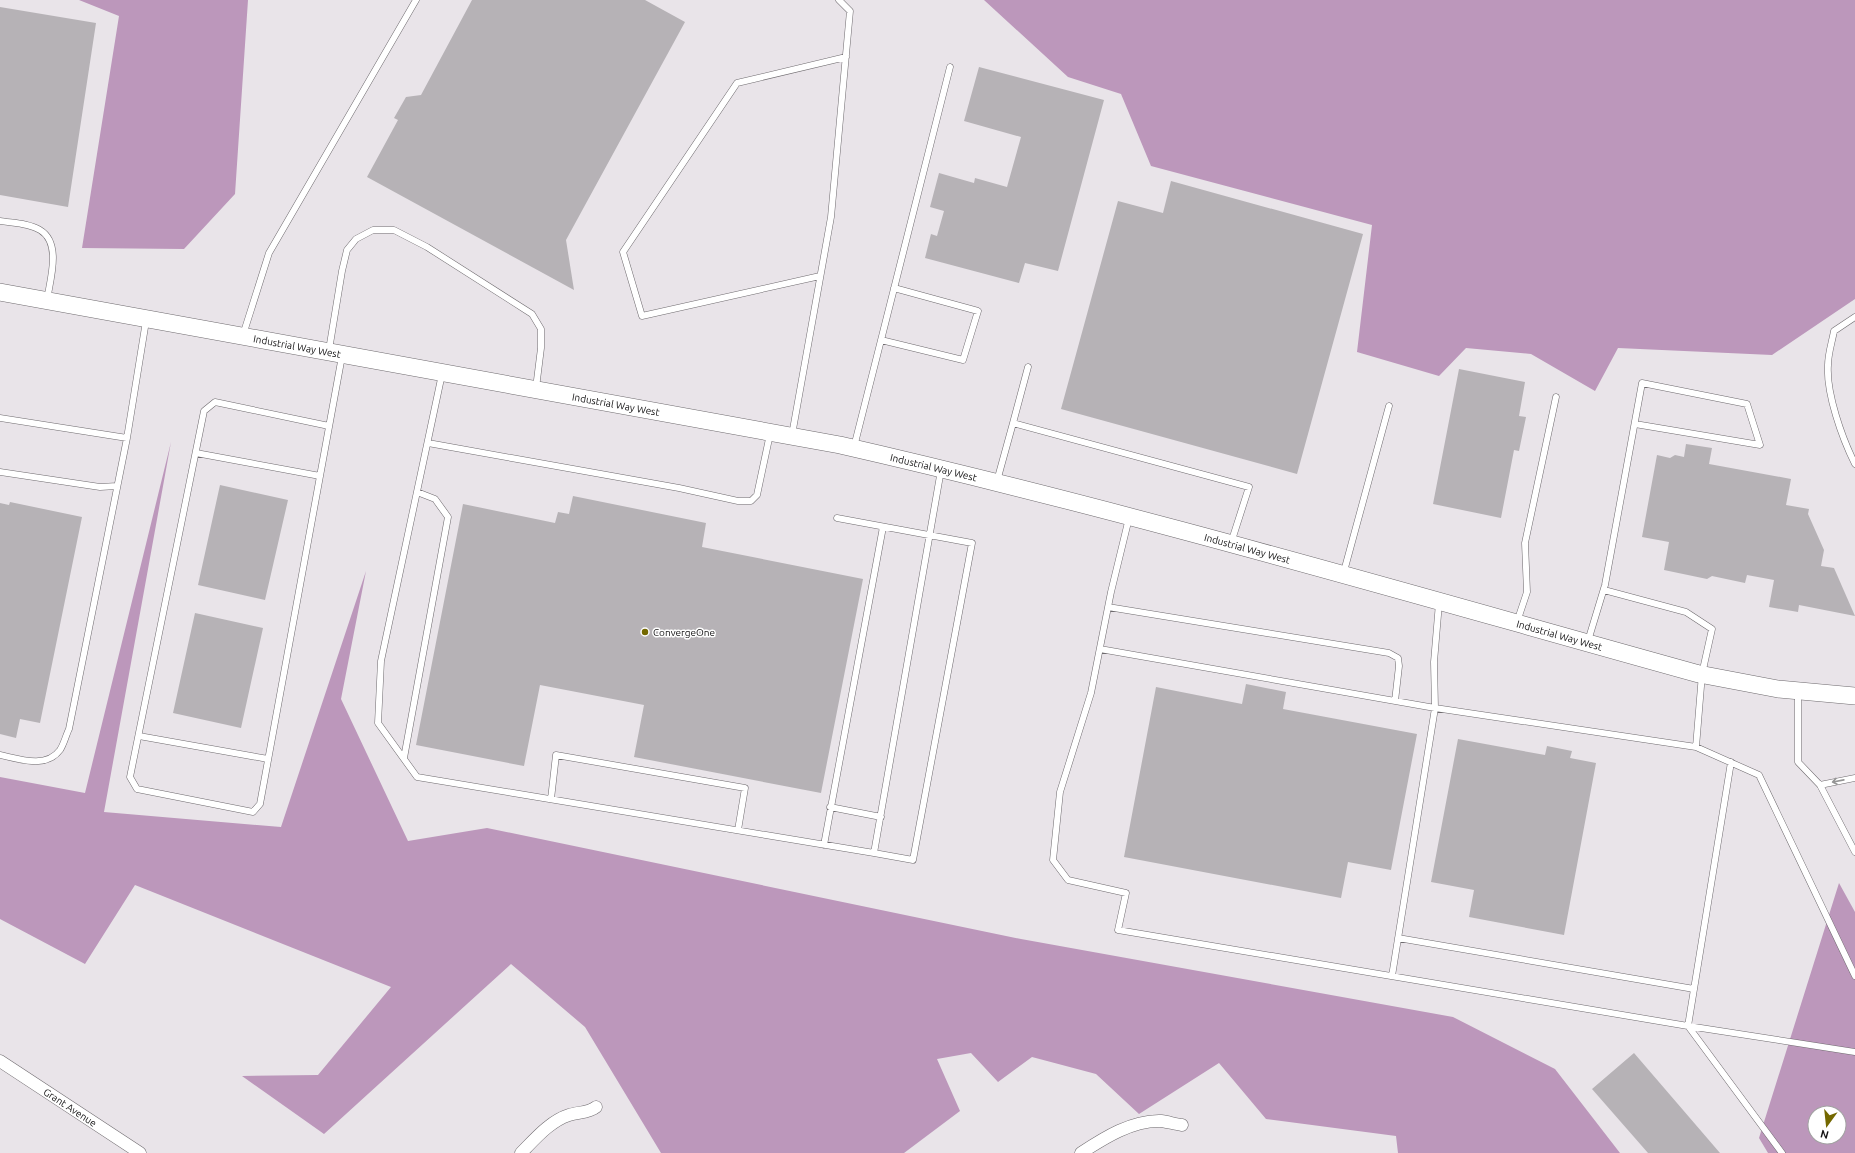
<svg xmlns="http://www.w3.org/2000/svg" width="1855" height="1153" font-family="Ubuntu,sans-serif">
<rect width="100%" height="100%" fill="#e9e4e9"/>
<path fill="#bc97bb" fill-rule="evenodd" d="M79 0H248L235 194 184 249 82 248 119 16Z
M984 0H1855V299L1772 355 1618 348 1595 391 1531 354 1466 348 1439 376 1357 352 1372 225 1151 166 1121 94 1068 77Z
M171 442 104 812 281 827 366 571 341 699 408 841 487 828 1021 939 1453 1017 1555 1069 1620 1153H1398L1396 1136 1266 1119 1219 1063 1139 1114 1096 1074 1032 1057 998 1082 971 1053 937 1059 960 1111 904 1153H661L585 1027 511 964 324 1134 242 1076 318 1075 391 987 135 885 85 964 0 919V777L85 793Z
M1839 883 1855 912V1153H1768L1759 1138ZM1815 1113H1839V1137H1815Z"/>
<path fill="#b6b2b6" d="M472 0H645L685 22 566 240 574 290 367 177 398 120 394 118 406 97 421 95Z
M0 7 96 23 68 207 0 195Z
M979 67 1104 100 1058 271 1025 263 1019 283 925 258 931 234 937 236 944 211 930 207 939 173 974 183 975 178 1007 187 1021 137 964 121Z
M1171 181 1363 234 1297 474 1061 409 1118 201 1163 213Z
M1459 369 1525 382 1519 416 1526 417 1519 451 1514 450 1501 518 1433 504Z
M1686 444 1712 448 1709 464 1791 479 1786 505 1809 509 1808 514 1824 550 1821 566 1834 568 1855 616 1799 605 1798 612 1769 607 1774 580 1747 575 1745 583 1712 576 1707 579 1664 570 1669 542 1642 537 1657 455 1670 458 1675 455 1684 457Z
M220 485 288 500 265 600 198 585Z
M573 496 706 523 702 547 863 579 821 793 634 757 644 705 540 685 524 766 416 745 463 504 555 523 558 512 569 514Z
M10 502 82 517 40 723 20 719 16 738 0 734V503L9 505Z
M195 613 263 628 241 728 173 713Z
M1246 684 1286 692 1283 709 1417 734 1391 870 1348 862 1341 898 1124 857 1156 687 1242 704Z
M1458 739 1545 755 1547 746 1572 751 1570 758 1596 763 1564 935 1469 917 1474 890 1431 882Z
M1634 1053 1720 1153H1648L1592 1089Z"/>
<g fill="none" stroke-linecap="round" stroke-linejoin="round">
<g stroke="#6e6a6e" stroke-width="7">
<path id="lane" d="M0 221C12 223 29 223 40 230 62 243 50 280 47 300
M820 276 642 316 623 252 737 83 846 57
M1855 317 1834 331C1832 342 1828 354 1828 365 1826 393 1842 438 1855 464
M243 335 269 253 416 0
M881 340 963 360 978 311 894 288
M329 350 342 271 347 250 356 239 373 230H394L427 247 532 314 541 329V348L536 388
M442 374 381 661 378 723 417 777 874 853 941 470
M0 418 127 438
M1013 423 1028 367
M329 426 215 402 204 411 130 777 137 789 253 812 260 804 342 356
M792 435 831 217 850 11 839 0
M428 443 679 488 738 501H751L757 495 770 434
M854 447 950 67
M196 453 320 476
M0 472 100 487 117 486
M997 481 1013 423 1249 487 1231 543
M837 518 972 543 913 860 874 853
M1129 518 1111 592 1091 693 1060 792 1053 860 1068 880 1126 893 1118 930 1688 1026 1782 1153
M1343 575 1389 406
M1604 590 1686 612 1712 629 1702 674 1696 747 1759 775 1855 976
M1108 607 1389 653 1398 658 1399 666 1395 701
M1517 622 1527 592 1525 543 1556 397
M1588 641 1605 585 1642 383 1747 404 1760 445 1635 424
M1100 649 1435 708 1696 747
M1798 692V762L1820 785 1855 852
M139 736 268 759
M0 755C19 759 46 769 60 750 64 744 66 735 69 729L127 438 146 321
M404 758 448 517 435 499 417 492
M1731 762 1688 1026 1855 1052
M1820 785 1855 778
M551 799 556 755 745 788 738 830
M830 807 881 817
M824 845 883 527
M1398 938 1694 989
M1392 976 1435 708 1434 662 1439 603"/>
</g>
<g stroke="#6e6a6e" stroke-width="13">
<g id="street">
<path id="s1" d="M0 1061 140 1153"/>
<path d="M521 1153C535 1139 550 1121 569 1115 578 1112 589 1113 596 1107"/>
<path d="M1081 1153C1104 1138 1132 1120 1161 1121 1168 1122 1175 1124 1182 1125"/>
</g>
</g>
<g stroke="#6e6a6e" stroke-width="18">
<g id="secondary">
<path id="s2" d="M0 292 840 445C1129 511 1414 595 1699 674L1778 689 1855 696"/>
</g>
</g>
<use href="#lane" stroke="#fff" stroke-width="6"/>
<use href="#street" stroke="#fff" stroke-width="12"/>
<use href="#secondary" stroke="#fff" stroke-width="17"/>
</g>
<defs><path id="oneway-shaft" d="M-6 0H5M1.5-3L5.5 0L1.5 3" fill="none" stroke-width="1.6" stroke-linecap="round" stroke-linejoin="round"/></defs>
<use stroke="#959595" href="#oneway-shaft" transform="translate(1838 781) rotate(169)"/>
<circle fill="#746800" stroke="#fff" stroke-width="1.5" cx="645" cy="632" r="4"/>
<g text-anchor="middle" stroke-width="3" stroke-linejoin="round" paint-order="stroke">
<g font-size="10" fill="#141314" stroke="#fff">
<text dy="4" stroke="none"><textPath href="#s2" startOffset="302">Industrial Way West</textPath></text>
<text dy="4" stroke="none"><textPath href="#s2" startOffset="626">Industrial Way West</textPath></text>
<text dy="4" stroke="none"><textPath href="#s2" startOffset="950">Industrial Way West</textPath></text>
<text dy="4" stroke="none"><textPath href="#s2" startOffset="1274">Industrial Way West</textPath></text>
<text dy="4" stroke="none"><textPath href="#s2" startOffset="1598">Industrial Way West</textPath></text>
<text dy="4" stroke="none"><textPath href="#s1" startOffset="84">Grant Avenue</textPath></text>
</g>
<g font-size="10" fill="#141314" stroke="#fff" text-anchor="start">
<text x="653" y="636">ConvergeOne</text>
</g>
</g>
<g transform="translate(1827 1125) rotate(195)"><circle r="19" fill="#ffffff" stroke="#a1a1a1"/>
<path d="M0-3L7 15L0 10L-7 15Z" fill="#746800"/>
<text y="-6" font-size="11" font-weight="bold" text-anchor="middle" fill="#141314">N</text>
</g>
</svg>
